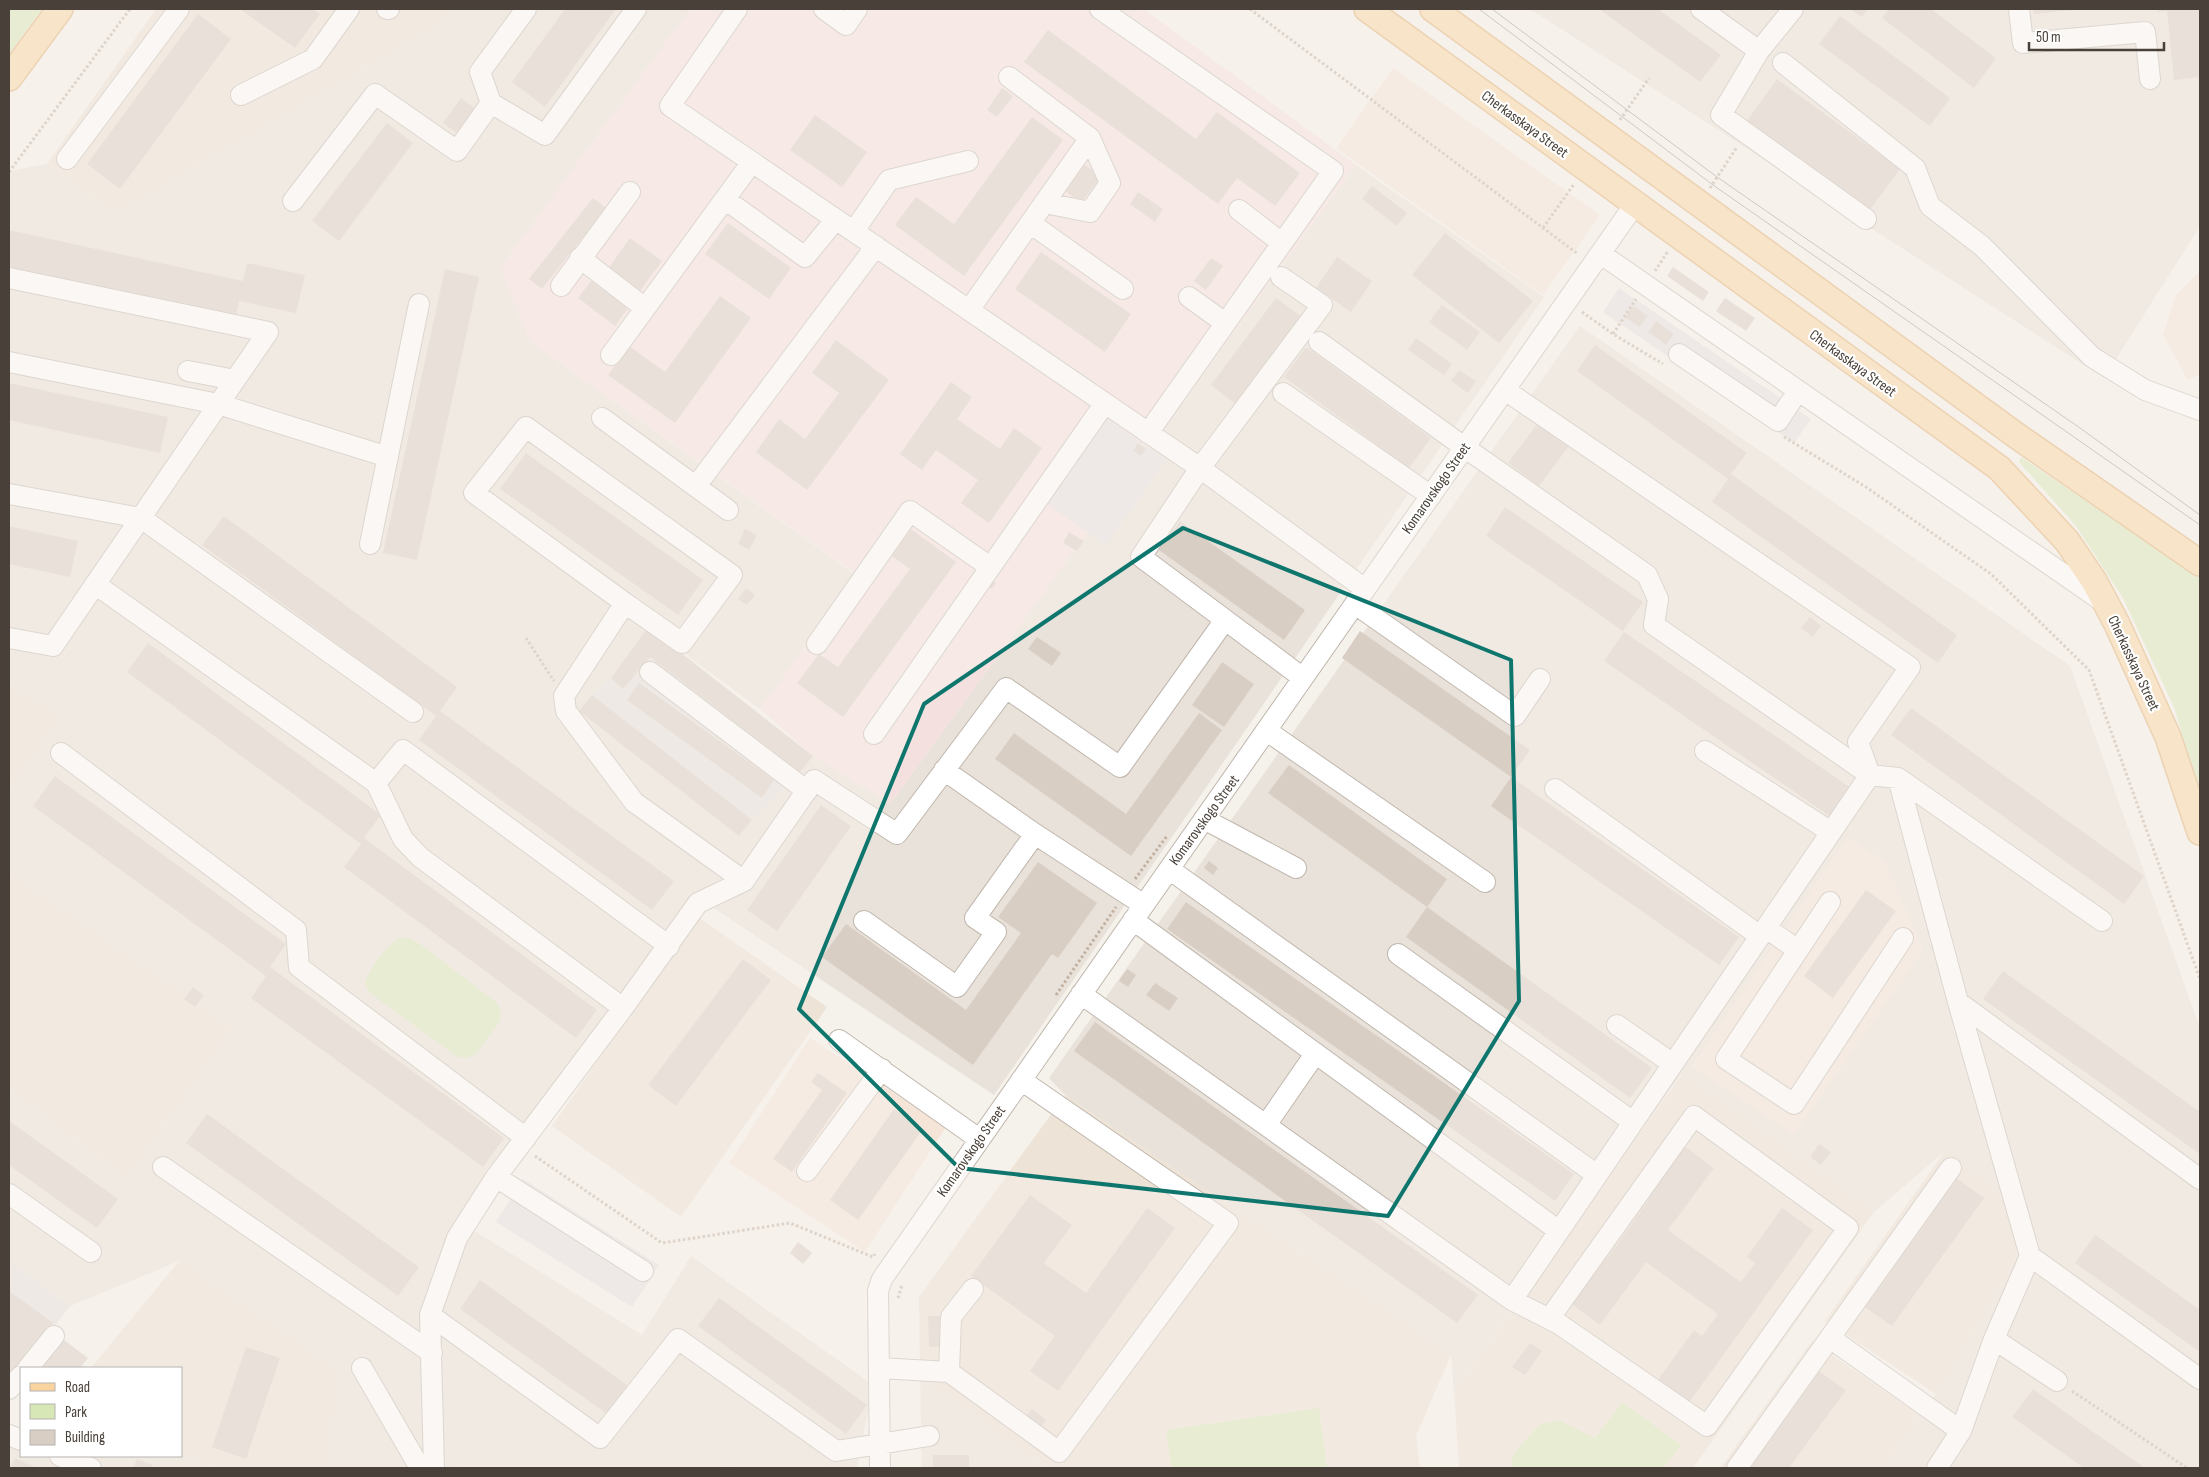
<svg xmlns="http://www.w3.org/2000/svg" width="2209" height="1477" font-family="'Sofia Sans Condensed',sans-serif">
<rect width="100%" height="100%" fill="#f5f1eb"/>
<path fill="#e9e2da" d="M454 9H690L500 268 530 342 856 575 760 709 648 627 611 678 592 695 739 836 752 820 800 772 813 756 890 804 1356 165 1544 297 994 1095 706 903 473 1230 642 1335 691 1256 873 1385 857 1467 463 1465 462 1468H325L338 1371 179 1261 70 1306 9 1262V1088L126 1177 232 1028 9 873V789L59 715 9 685V171L47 164 115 213 394 50 440 22Z
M1530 9H2200V226L2104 378Z
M1580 326 2070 666 2200 1028V1468H1883L1918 1414 1936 1394 2019 1253 1944 1152 1874 1212 1681 1074 1454 1393 1451 1355 1065 1095 1049 1078Z
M920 1374 1046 1468H922Z
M21 1434V1456H181V1454L221 1468H9V1450Z"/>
<path fill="#f5e5d8" d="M1393 68 1600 215 1543 295 1336 148Z
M2200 271V374L2188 380 2163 335 2176 295Z
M1847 837 1886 862 1923 951 1794 1134 1692 1066Z
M810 1038 946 1127 865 1252 729 1163Z"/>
<path fill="#e5e0dc" d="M648 627 813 756 800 772 752 820 739 836 579 711 592 695 611 678Z
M9 1262 70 1306 9 1385Z"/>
<path fill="#ede3d6" d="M156 9H454L440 22 394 50 115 213 47 164Z
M9 685 59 715 9 789Z
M9 873 232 1028 126 1177 9 1088Z
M698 917 827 1007 681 1217 552 1126Z
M1682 1074 1874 1212 1693 1468H1459L1454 1393Z
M1065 1095 1451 1355 1416 1436 1420 1468H1046L920 1374 919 1297Z
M1944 1152 2007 1197 2019 1253 1936 1394 1825 1321Z
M179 1261 338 1371 325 1468H221L181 1454V1368H91Z
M1812 1341 1918 1414 1883 1468H1720Z"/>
<path fill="#f5e0e0" d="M690 9H1144L1356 165 890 804 813 756 760 709 856 574 530 342 500 268Z
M462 1465 857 1467 462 1468Z"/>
<path fill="#d8e7b6" d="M9 9H42L9 54Z
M2021 457 2200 578V796L2174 707 2123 598 2076 526 2019 462Z
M400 938H410L420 944 497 1003 501 1011 500 1021 475 1055 466 1058 456 1056 370 993 365 983C371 966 385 947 400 938Z
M1622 1402 1681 1445 1663 1468H1513L1511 1457 1539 1425 1559 1420 1595 1438Z
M1319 1408 1327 1468H1171L1166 1430Z"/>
<path fill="#e4e1df" d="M1619 288 1811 419 1794 443 1603 312Z
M1103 416 1166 460 1106 545 1044 501Z
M523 1179 659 1265 632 1307 496 1222Z"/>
<path fill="#d9cec4" d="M240 9H313L320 14 295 48Z
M565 9H616L545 107 512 82Z
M1599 9H1658L1721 55 1700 82Z
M1850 9H1868L1862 17Z
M1889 9H1931L1996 58 1974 88 1882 18Z
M2033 9H2073V10L2034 14Z
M2158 9H2200V77L2174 80 2167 11 2158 12Z
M198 14 231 39 120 189 87 164Z
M1840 16 1950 98 1930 126 1819 44Z
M1048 30 1196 139 1217 112 1300 173 1275 206 1237 178 1218 204 1024 62Z
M1777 79 1900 169 1869 211 1747 121Z
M1002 88 1013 96 997 117 987 110Z
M461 98 475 108 457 133 443 123Z
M815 115 867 152 842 187 790 150Z
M1032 117 1063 140 964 276 895 225 916 197 954 224Z
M387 123 413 143 339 241 312 221Z
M1084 164 1101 177 1081 203 1064 190Z
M1372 186 1407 213 1397 226 1362 199Z
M1138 192 1163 209 1155 222 1130 204Z
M593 198 606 208 542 289 529 279Z
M728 223 791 268 769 299 705 254Z
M9 230 243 281 247 263 305 275 296 313 239 301 236 316 9 267Z
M1445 233 1533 301 1499 343 1412 275Z
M630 238 662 261 639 292 608 269Z
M1041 252 1131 314 1105 352 1015 289Z
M1337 257 1372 281 1351 312 1316 288Z
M1211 258 1223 266 1206 290 1194 281Z
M1673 267 1709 292 1703 301 1667 276Z
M445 269 479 277 417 560 383 553Z
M591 281 628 308 615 326 578 298Z
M720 296 751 318 675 423 608 375 629 346 665 372Z
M1276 298 1303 318 1238 406 1211 385Z
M1725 298 1755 318 1746 331 1716 311Z
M1442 305 1480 332 1467 350 1429 322Z
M1634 306 1648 316 1639 327 1625 317Z
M1656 321 1674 334 1666 345 1648 332Z
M1416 338 1452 364 1444 375 1408 350Z
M836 340 889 380 807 490 756 452 779 419 805 439 839 393 812 373Z
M1595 345 1747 453 1731 474 1957 635 1938 663 1712 502 1728 479 1577 371Z
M1306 347 1431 438 1409 468 1284 377Z
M1459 370 1476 381 1468 393 1451 381Z
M951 382 972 397 957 419 1000 449 1014 428 1042 448 989 523 961 503 978 480 936 450 922 470 900 454Z
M9 383 168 417 160 453 9 420Z
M1538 423 1569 446 1539 486 1508 463Z
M1138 443 1146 449 1141 456 1133 451Z
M526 453 703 580 678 615 500 489Z
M1505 507 1643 602 1623 631 1486 536Z
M224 516 457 687 440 711 674 881 652 910 419 740 436 716 202 545Z
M1180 521 1305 610 1284 640 1159 550Z
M9 526 78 541 70 577 9 564Z
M745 529 757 535 749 550 738 544Z
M911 529 956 562 843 717 797 683 819 654 838 667 910 569 892 556Z
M1069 532 1084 541 1077 551 1063 543Z
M989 578 996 583 992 589 985 584Z
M746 588 755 595 747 605 738 599Z
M1810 617 1821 626 1813 637 1801 628Z
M648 627 813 756 800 772 650 657 623 689 611 678Z
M1360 631 1530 750 1511 777 1342 658Z
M1624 632 1851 788 1831 817 1604 661Z
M1037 637 1061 653 1052 666 1028 649Z
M148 643 381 815 364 838 597 1010 576 1038 344 867 361 844 127 672Z
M1222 662 1254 684 1224 727 1192 705Z
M639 683 774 780 762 798 627 700Z
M592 695 752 820 739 836 579 711Z
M1911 708 2144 876 2124 904 1891 735Z
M1199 713 1222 730 1131 856 995 759 1014 733 1126 814Z
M1289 765 1447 879 1427 907 1268 793Z
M55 776 286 944 270 967 504 1138 483 1167 251 998 266 976 33 806Z
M1511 777 1739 937 1719 965 1491 806Z
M821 805 851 826 777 931 747 910Z
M1209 861 1218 868 1213 875 1204 868Z
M1038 862 1097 903 1058 958 1052 954 973 1065 822 957 846 924 966 1010 1021 933 998 917Z
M1866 890 1896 911 1833 998 1804 976Z
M1186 902 1574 1174 1555 1201 1167 929Z
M1427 907 1652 1068 1630 1098 1406 937Z
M743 959 771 980 676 1106 648 1085Z
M1127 969 1136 975 1128 987 1119 981Z
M2003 971 2200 1112V1154L1983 999Z
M1155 983 1178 998 1169 1011 1146 995Z
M193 987 204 995 195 1007 184 999Z
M1095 1022 1478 1295 1457 1323 1074 1051Z
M818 1073 847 1093 792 1172 773 1159 822 1090 811 1082Z
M894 1109 923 1129 858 1220 830 1200Z
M207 1114 419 1267 398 1296 186 1143Z
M9 1121 118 1199 97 1228 9 1165Z
M1819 1144 1831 1152 1821 1165 1810 1157Z
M1684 1146 1714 1168 1668 1230 1741 1282 1755 1263 1747 1257 1782 1208 1813 1230 1688 1404 1657 1381 1694 1330 1702 1336 1718 1314 1646 1262 1600 1325 1570 1303 1605 1255 1608 1257 1648 1201 1646 1199Z
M1955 1177 1984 1198 1892 1326 1863 1306Z
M1030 1195 1072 1225 1044 1263 1086 1293 1147 1208 1175 1228 1058 1391 1030 1371 1055 1336 971 1276Z
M2095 1235 2200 1310V1352L2075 1263Z
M798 1242 812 1253 803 1264 790 1253Z
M480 1280 627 1385 607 1414 460 1309Z
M9 1291 53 1323 33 1351 29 1348 9 1377Z
M719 1298 867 1405 846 1434 698 1326Z
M928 1316H943L944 1346 929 1347Z
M60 1337 88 1358 80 1368H37Z
M1530 1343 1542 1351 1525 1375 1512 1367Z
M246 1347 280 1358 246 1459 212 1447Z
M1817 1370 1846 1390 1789 1468H1746Z
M2033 1389 2092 1431 2145 1468H2084L2012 1417Z
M1032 1409 1046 1420 1041 1427 1026 1416Z
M933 1455H969V1468H933Z
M15 1458 33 1466 37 1468H10Z
M137 1459 153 1465 151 1468H133Z"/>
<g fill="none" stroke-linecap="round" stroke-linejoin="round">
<g stroke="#c0b7ae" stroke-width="22">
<path id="minor" d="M387 9H389
M737 9 670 106 1200 468 1365 589
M824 9 846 25 857 9
M1100 9 1333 171 1148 433
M1701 9 1759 51
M1793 9 1759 51 1721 115 1866 219
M2019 9 2023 43 2145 32 2150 79
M1783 63 1915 168 1930 206 1982 246 2092 357 2145 390 2200 410
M241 95 313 59 349 9
M491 103 545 135 636 9
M67 159 179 9
M726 200 805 257 836 219
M293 201 375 94 457 151 491 103 480 72 526 9
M1045 203 1090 212 1110 183 1090 138
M1239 210 1282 243
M1030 223 1123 289
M854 231 889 180 968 161
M1601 254 2105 603
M580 258 645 308
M1281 277 1322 305 1200 468 1141 557 1303 678
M9 278 268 332 53 646 9 638
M561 286 630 192
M1189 297 1225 323
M969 310 1090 138 1009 77
M1319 342 1464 447 1647 575 1658 599 1654 625 1870 775 1898 778 2102 921
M1679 354 1778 421 1798 391
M611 355 752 162
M9 362 218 404 388 457
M188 371 235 380
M1505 390 1910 667 1858 742 1870 775 1512 1300
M1283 393 1431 496
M602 418 728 510
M696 486 876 246
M9 494 141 518 413 712
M370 544 419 304
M95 584 376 783 403 839 420 857 623 1008
M625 603 474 493 526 427 732 575 682 643 625 603 564 696 566 711 634 802 744 881
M1355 604 1515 716 1540 679
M817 644 910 511 990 567
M650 672 807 791
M1267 731 1485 882
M874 734 1105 403
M1705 751 1831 832
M61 753 296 930 299 967 526 1138
M944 770 1035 834 1144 905
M1898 778 1958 1002 2030 1256 1994 1339 1961 1431 1937 1468
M376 783 403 750 669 946
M1555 789 1760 936
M1204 819 1296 868
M1169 869 1597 1175
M1830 902 1726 1059 1794 1104 1903 938
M1133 920 1559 1231
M864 921 957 987 996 932 975 918 1035 834
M1766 928 1798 950
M1398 954 1633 1122
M1081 994 1512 1300 1559 1324 1707 1426 1848 1228 1694 1116 1549 1319
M1958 1002 2200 1179
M1617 1025 1673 1064
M839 1040 979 1139
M1266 1125 1315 1054
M163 1167 432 1353
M807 1171 882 1069
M496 1177 643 1271
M9 1194 91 1252
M2030 1256 2200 1379
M430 1315 600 1438 678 1339 836 1451 929 1436
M1830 1338 1961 1431
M1994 1339 2057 1381
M28 1368 54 1336
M362 1368 420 1468
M879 1368 949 1372 1059 1452 1228 1223 1021 1080
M949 1372 951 1317 973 1289
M9 1389 21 1376
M9 1435 21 1440
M60 1456 91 1468
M434 1468 430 1315 457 1238 496 1177 623 1008 698 903 744 881 814 780 897 834 1006 688 1120 767 1225 620
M880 1468 878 1291 882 1279 1635 204
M1737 1468 1951 1168"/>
</g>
<g stroke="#e0ae6e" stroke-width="28">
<path id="major" d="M1367 9 1999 468 2067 541 2094 581 2117 624 2168 737 2200 832
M1433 9 2017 436 2200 563
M9 78 60 9"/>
</g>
<path stroke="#c2b1a0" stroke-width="3" stroke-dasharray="2.5 2.5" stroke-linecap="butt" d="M1250 9 1578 254
M1620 120 1649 78
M9 172 130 9
M1710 188 1737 147
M1543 228 1574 184
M1655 271 1668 251
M1582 312 1613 334 1663 364
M1613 334 1636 299
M1784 437 1866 487 1991 574 2089 670 2200 979
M526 638 554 681
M1135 879 1167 836
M1056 995 1116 907
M535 1156 662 1243 790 1223 873 1257 875 1254
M898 1298 902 1285
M2072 1391 2187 1468"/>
<use href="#minor" stroke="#fff" stroke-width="20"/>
<use href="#major" stroke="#fad49f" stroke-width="25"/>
<path stroke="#999" stroke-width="1" d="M1479 9 1713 185 2200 525
M1492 9 1717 177 2080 428 2200 515"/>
</g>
<path d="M0 0H2209V1477H0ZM1183 528 1511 660 1519 1001 1388 1216 959 1168 799 1009 924 704Z" fill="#f5f1eb" fill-opacity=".55" fill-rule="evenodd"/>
<path fill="none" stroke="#0f766e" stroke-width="4" stroke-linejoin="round" d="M1183 528 1511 660 1519 1001 1388 1216 959 1168 799 1009 924 704Z"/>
<g text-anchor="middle" stroke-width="4.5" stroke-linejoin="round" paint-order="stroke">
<g font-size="15" fill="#494139" stroke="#fff">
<text transform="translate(1525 124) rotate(36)" y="5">Cherkasskaya Street</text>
<text transform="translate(1853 363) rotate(36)" y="5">Cherkasskaya Street</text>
<text transform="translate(1436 488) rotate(-55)" y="5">Komarovskogo Street</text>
<text transform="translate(2134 663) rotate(65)" y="5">Cherkasskaya Street</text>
<text transform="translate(1204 820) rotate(-54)" y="5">Komarovskogo Street</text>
<text transform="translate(971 1151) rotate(-55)" y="5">Komarovskogo Street</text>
</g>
</g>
<rect width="2209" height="1477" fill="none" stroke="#494139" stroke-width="20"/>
<rect x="20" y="1367" width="162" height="90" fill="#ffffff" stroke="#b6b3b0"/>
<rect x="30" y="1383" width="25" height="8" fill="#fad49f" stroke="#b6b3b0"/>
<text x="65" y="1392" font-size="15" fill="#494139">Road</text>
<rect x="30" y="1404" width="25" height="15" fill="#d8e7b6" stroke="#b6b3b0"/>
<text x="65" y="1417" font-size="15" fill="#494139">Park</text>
<rect x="30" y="1430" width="25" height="15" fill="#d9cec4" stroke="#b6b3b0"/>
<text x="65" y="1442" font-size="15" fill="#494139">Building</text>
<path d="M2029 42v8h135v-8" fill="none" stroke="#494139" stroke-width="2.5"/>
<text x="2036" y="42" font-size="15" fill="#494139" stroke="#ffffff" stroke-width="4" paint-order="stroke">50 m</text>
</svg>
